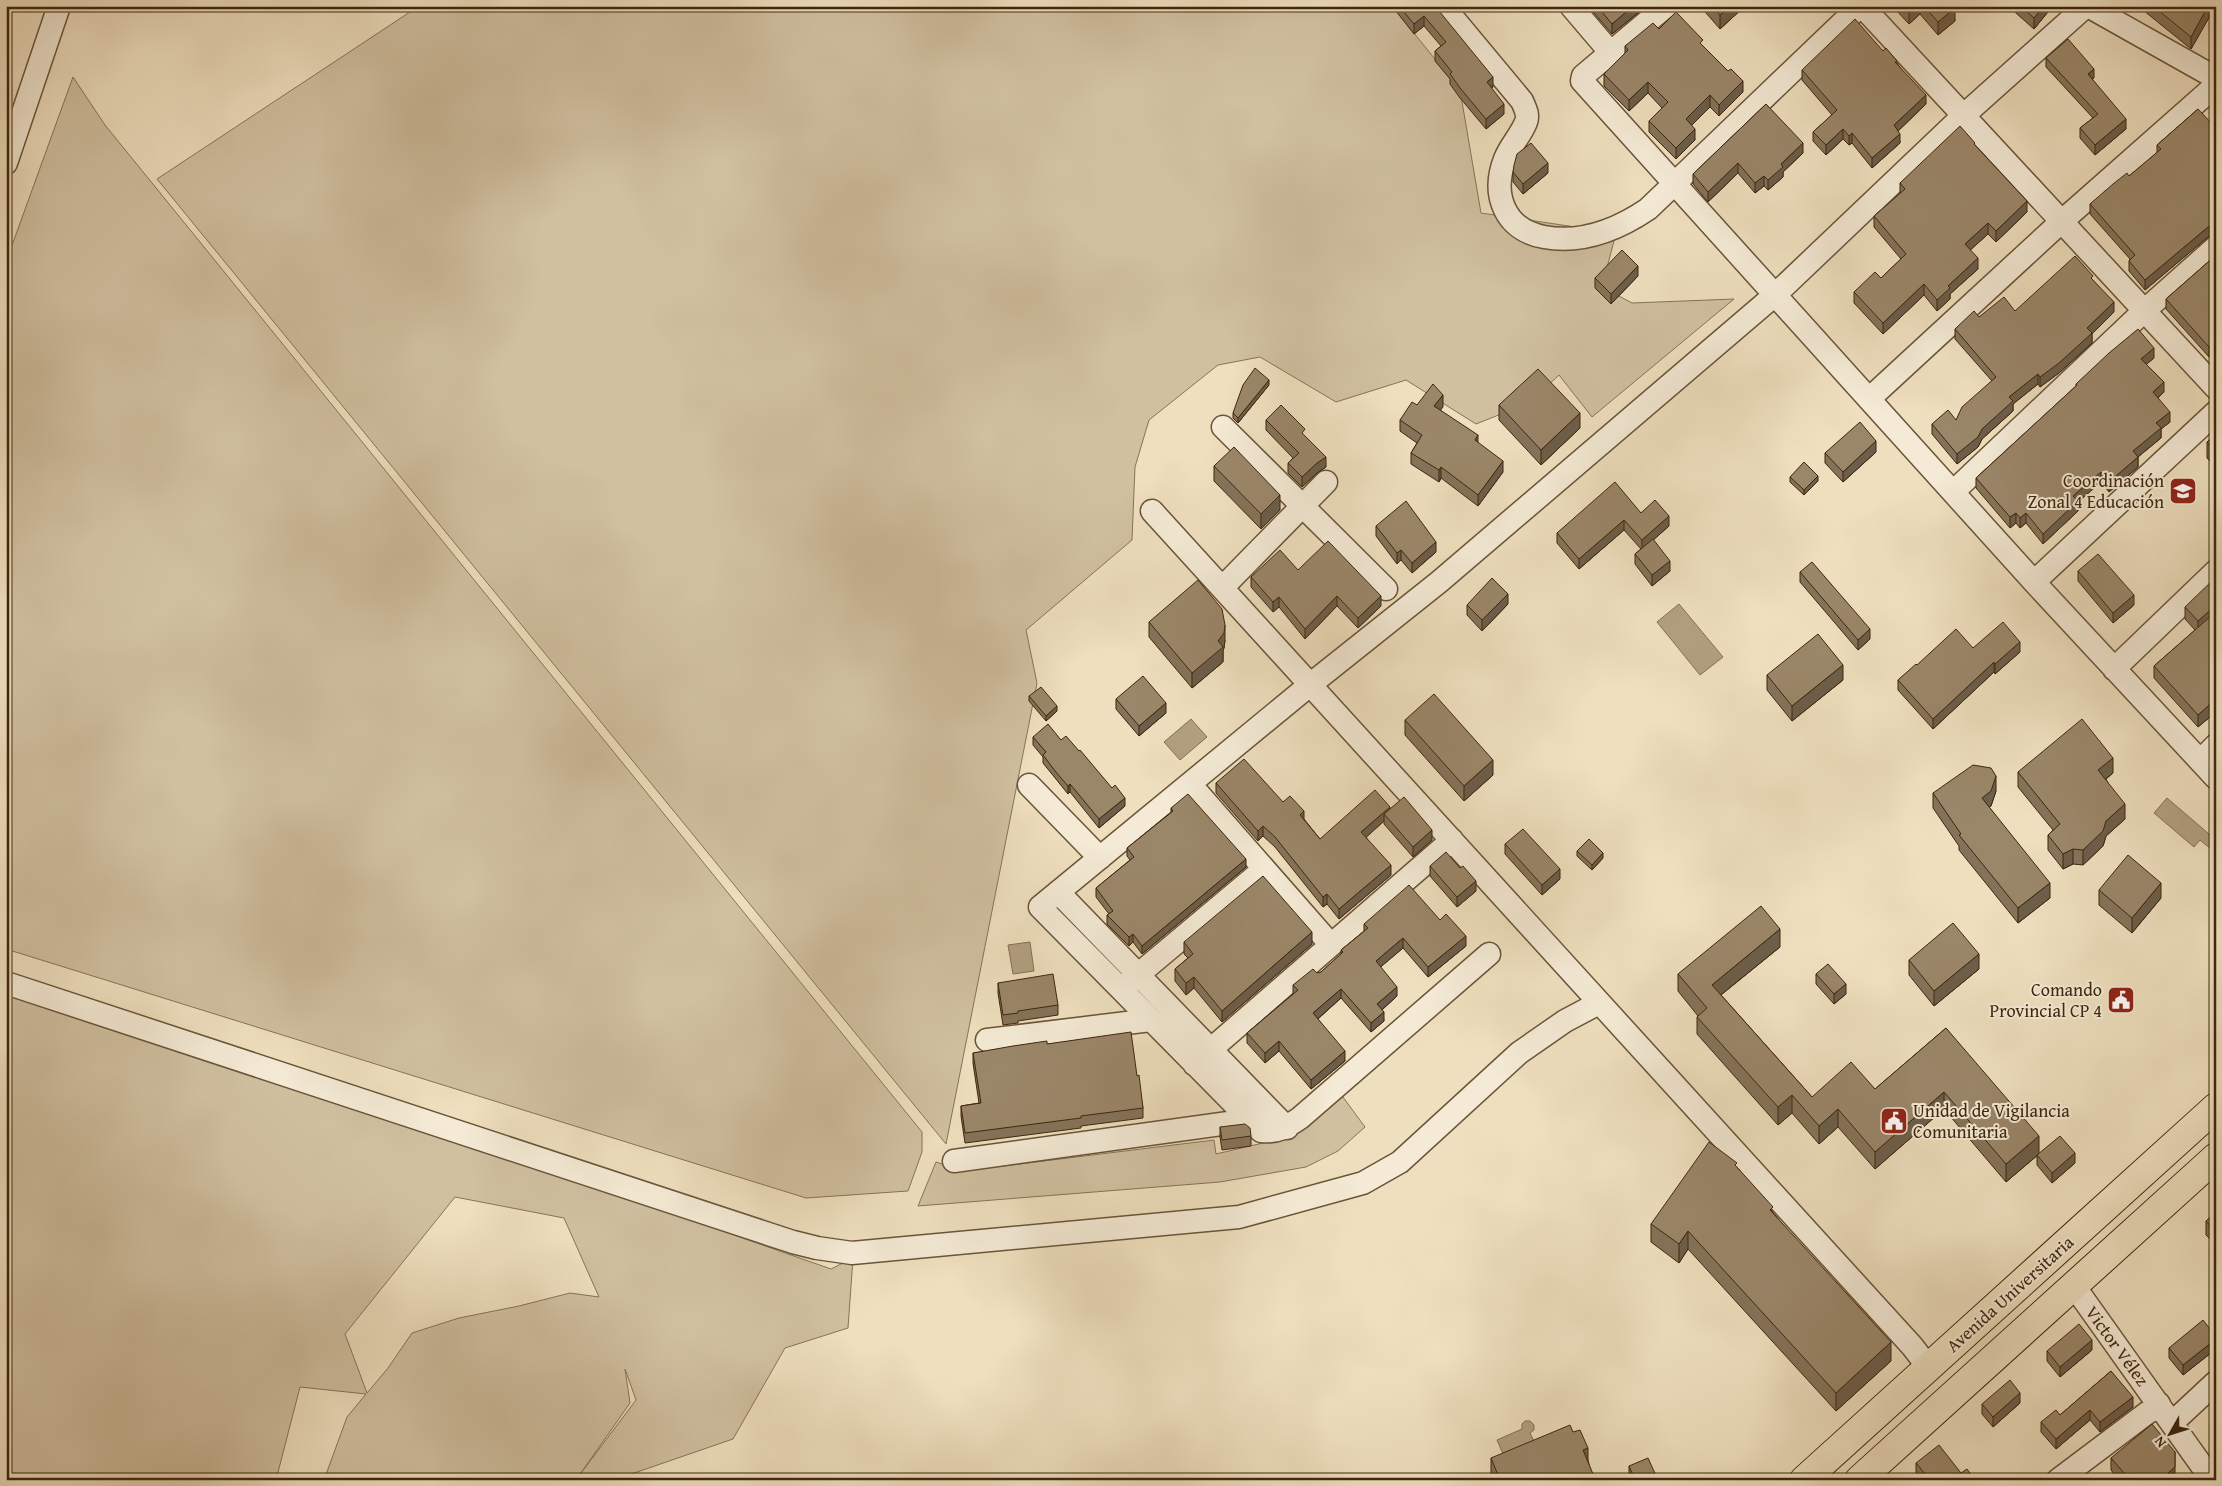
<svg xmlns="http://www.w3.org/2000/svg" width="2222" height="1486" font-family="'Gentium Book Plus',serif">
<rect width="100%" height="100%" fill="#eedfbe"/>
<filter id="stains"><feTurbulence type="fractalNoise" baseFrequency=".004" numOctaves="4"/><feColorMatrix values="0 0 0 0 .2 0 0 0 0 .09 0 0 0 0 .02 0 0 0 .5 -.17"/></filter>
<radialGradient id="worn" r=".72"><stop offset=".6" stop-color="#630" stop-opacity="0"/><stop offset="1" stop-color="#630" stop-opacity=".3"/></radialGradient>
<path fill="#d0c0a0" stroke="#877356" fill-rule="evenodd" d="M419 6H1392L1460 90 1481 213 1616 233 1602 287 1632 303 1734 299 1592 417 1559 375 1529 403 1476 424 1406 380 1336 402 1260 357 1218 365 1149 420 1135 467 1132 540 1026 630 1037 683 946 1144 157 179Z
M73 77 105 125 922 1132V1152L908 1191 806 1198 6 949V262Z
M6 980 831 1269 853 1258 848 1328 785 1348 733 1439 614 1480H324L347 1417 366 1394 300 1387 276 1480H6ZM455 1197 564 1218 599 1297 570 1293 519 1306 459 1318 412 1333 388 1368 367 1393 345 1334ZM625 1369 636 1400 578 1477 630 1403Z
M1340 1093 1365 1127 1338 1151 1306 1167 1220 1182 918 1206 936 1162 963 1171 1214 1140 1216 1154 1267 1142Z"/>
<path fill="#b2a081" stroke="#846f52" d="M1679 604 1723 657 1700 675 1657 622Z
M1191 719 1207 737 1180 760 1164 742Z
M2167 798 2216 840V853L2200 840 2194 847 2154 813Z
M1030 942 1034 971 1013 974 1008 945Z
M1525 1421H1530L1534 1425V1430L1530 1433 1535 1443 1504 1456 1497 1440 1522 1429V1424Z"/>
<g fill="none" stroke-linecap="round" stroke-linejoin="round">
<g stroke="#6a5438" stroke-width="25">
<path id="minor" d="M1443 6 1522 101C1525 108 1529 115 1526 122 1521 135 1510 146 1505 159 1491 195 1505 230 1544 237 1582 244 1617 230 1648 209L1860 6
M1571 6 1611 53
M1666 6 1583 76 1582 81 2034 582 2216 778
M1862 6 2216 388
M2088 6 2216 78
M6 163 59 6
M1869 399 2061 222 2216 85
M1223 427 1386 589
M1953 492 2144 311 2216 247
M1152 511 1912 1346 1929 1368
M2034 582 2216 412
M1222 588 1326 482
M2114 669 2216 571
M2200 761 2216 745
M1190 784 1331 945
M1029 785 1100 858
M1058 892 1287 1128
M1489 954 1300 1118C1287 1127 1277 1133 1261 1131L1040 907 1311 684 1439 582 1776 294 1963 116 2086 6
M6 983 793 1242 817 1248 852 1253 1239 1217 1363 1183 1400 1162 1519 1053 1565 1021 1599 1003
M1127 984 1264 869
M987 1040 1151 1020
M1194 1064 1452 840
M954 1161 1250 1120
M2074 1286 2212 1480
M2172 1423 2216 1382
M2058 1480 2159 1404"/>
</g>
<g stroke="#3e260c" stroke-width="30">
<path id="primary" d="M1804 1480 2216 1107
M1859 1480 2216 1157"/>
</g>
<use href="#minor" stroke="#f4ead5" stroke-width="22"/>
<use href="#primary" stroke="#eedfbe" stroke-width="28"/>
</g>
<path fill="#84735a" stroke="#3e260c" d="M1392 6H1435L1493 87 1491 88 1504 114 1486 129 1460 98 1450 84V79L1435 61V51L1441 46 1424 26 1414 34Z
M1588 6H1639V12L1612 34Z
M1700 6H1745L1720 29Z
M1895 6H1953L1955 21 1938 35 1920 14 1909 24 1895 9Z
M2008 6H2052V7L2034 29Z
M2138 6H2211V14L2191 49Z
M1659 29 1703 46 1743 92 1719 116 1710 107 1691 125 1695 140 1676 159 1649 132V121L1662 108 1648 93 1629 111 1604 86V74L1625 53V46Z
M1883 51 1897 63 1926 104 1898 131 1900 143 1872 168 1852 143 1849 145 1843 139 1826 155 1813 141V132L1832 115 1802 80V70Z
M2046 58 2094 78 2092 79 2126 129 2095 155 2080 138V128L2093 118 2046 67Z
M1766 104 1803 153 1783 172V177L1768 190 1764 186 1755 193 1738 173 1708 202 1693 184V174Z
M2198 109 2208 237 2145 290 2129 271V261L2130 259 2090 214V204L2129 176 2157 153V145Z
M1975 146 2027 212 1996 242 1988 234 1970 250 1978 269 1950 294V299L1937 311 1924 295 1883 334 1854 303V292L1881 278 1901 259 1874 227V216L1900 194V183Z
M1513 172 1548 173 1523 194 1513 182Z
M2216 255V351L2209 357 2166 309V299Z
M1638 276 1611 304 1595 288V278Z
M2093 280 2114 312 2092 334V343L2059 373 2040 387 2038 384 2013 404V411L1982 439 1978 447 1957 464 1932 434V424L1956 420 1992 381 1955 339V329L1979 317 2015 311Z
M2154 358 2146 364 2164 392 2158 398 2170 422 2161 429V438L2138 457V467L2109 492 2101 482 2078 502V511L2043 544 2026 523 2020 528 2016 523 2010 528 1976 488V478L2076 386V384Z
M1269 385 1238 423 1233 418V413Z
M1417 405 1443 407 1440 410 1478 443 1503 472 1478 506 1441 478 1439 482 1411 464V453L1417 443 1400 431V420Z
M1499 405 1580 428 1541 465 1499 420Z
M1266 420 1305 436 1326 467 1317 473 1302 487 1288 473V463L1293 458 1266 430Z
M2216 435V468L2207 458V442Z
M1876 452 1843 482 1825 463V453Z
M1214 466 1280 510 1261 529 1214 481Z
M1790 477 1818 481 1804 495 1790 482Z
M1641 513 1669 526 1653 540 1670 571 1652 586 1635 564V554L1641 549 1624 530 1579 569 1557 543V533Z
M1376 526 1436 552 1412 573 1401 560 1397 564 1376 536Z
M1298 570 1381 606 1358 628 1337 606 1305 639 1279 607 1273 612 1251 587V577Z
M2078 571 2134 605 2113 623 2078 581Z
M1800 572 1870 639 1858 650 1800 582Z
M1508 604 1482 631 1467 615V605Z
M2185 607 2216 618 2214 619 2216 621V712L2198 727 2154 678V666L2195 630 2185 619Z
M1149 622 1225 640 1224 648 1223 650V662L1192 688 1149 637Z
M1973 648 2020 652 1995 674 1994 672 1933 729 1898 690V680L1917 665Z
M1767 675 1843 680 1792 721 1767 690Z
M1029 696 1057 711 1046 721 1029 701Z
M1116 699 1166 713 1139 736 1116 709Z
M1405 720 1493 775 1464 801 1405 735Z
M1033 737 1061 740 1125 806 1099 828 1070 792 1068 794 1043 763V757L1033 745Z
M2018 772 2113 773 2106 779 2125 819 2106 836 2103 846 2083 865 2073 864 2063 869 2048 850V835L2053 830 2018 787Z
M1216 783 1283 802 1304 819 1320 839 1390 809 1432 840 1413 857 1384 824V821L1366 837 1391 875 1339 919 1327 904 1323 907 1275 847 1263 836 1258 841 1216 793Z
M1996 791 1991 806 1989 807 2050 898 2018 923 1959 850V846L1933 808V793Z
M1171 808 1246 867 1142 954 1133 942 1129 946 1107 924V915L1109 914 1096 897V888L1130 860 1127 856V848L1171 812Z
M1505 844 1560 879 1542 895 1505 854Z
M1577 851 1603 858 1592 870 1577 856Z
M1430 866 1460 868 1476 891 1457 907 1430 876Z
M2099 890 2161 898 2132 933 2099 905Z
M1440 920 1466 946 1428 977 1403 948 1380 967 1397 996 1382 1010 1384 1021 1371 1032 1341 998 1318 1019 1345 1061 1311 1089 1279 1051 1265 1063 1247 1043V1033L1293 994V985L1321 972 1341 954V950L1364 931V924Z
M1184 942 1312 944 1222 1022 1194 988 1186 995 1175 981V969L1188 958 1184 954Z
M1780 947 1721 995 1812 1097 1875 1089 1946 1028 2039 1154 2006 1182 1944 1109 1875 1169 1838 1127 1819 1144 1792 1113 1778 1125 1697 1034V1017L1698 1016 1678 991V974Z
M1909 960 1979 969 1934 1006 1909 975Z
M1816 974 1846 994 1834 1004 1816 984Z
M998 983 1058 1005V1015L1018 1021V1023L1003 1025 998 993Z
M1047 1044 1137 1076 1143 1108V1118L1081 1126V1128L965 1143 961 1116V1106L979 1103 973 1063V1053Z
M1220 1127 1251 1136V1146L1222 1150 1220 1137Z
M2037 1155 2075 1163 2052 1183 2037 1165Z
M1737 1167 1891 1361 1836 1411 1688 1249 1679 1263 1651 1242V1224Z
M2216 1212V1245L2206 1235V1221Z
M2216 1337V1349L2183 1375 2169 1358V1348Z
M2092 1350 2060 1377 2047 1361V1351Z
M2111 1371 2133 1407 2100 1432 2090 1420 2056 1449 2041 1432V1422L2060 1415Z
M2020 1403 1993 1427 1982 1414V1404Z
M1491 1458 1588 1460 1593 1480H1493L1491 1473Z
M2111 1458 2175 1479 2119 1480 2111 1470Z
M1916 1463 1975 1480H1922L1916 1473Z
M1629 1466 1658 1480H1631L1629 1476Z"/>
<path fill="#6c5e4a" stroke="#3e260c" d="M1633 6H1639V12L1612 34V24Z
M1730 6H1745L1720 29V15Z
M1914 6H1920V14L1909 24V11Z
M2044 6H2052V7L2034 29V18Z
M2208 6H2211V14L2191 49V37Z
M1955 8V21L1938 35V22Z
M1424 16V26L1414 34V24Z
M2094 69V78L2088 83V74Z
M1493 77V87L1487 92V82Z
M1743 81V92L1719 116V105Z
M1648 82V93L1629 111V100Z
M1710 95V107L1686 131V119Z
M1926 95V104L1894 135V125Z
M1504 104V114L1486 129V119Z
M2126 119V129L2095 155V145Z
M1695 129V140L1676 159V148Z
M1843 129V139L1826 155V145Z
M1852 133V143L1849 145V136Z
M1900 134V143L1872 168V158Z
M1803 143V153L1783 172V177L1768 190V180L1781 164Z
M1548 163V173L1523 194V184Z
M1738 163V173L1708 202V192Z
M1764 176V186L1755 193V183Z
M2027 201V212L1996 242V231Z
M1988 223V234L1965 255V244Z
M2216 225V235L2208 237 2145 290V280L2208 227Z
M1978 258V269L1950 294V299L1937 311V300L1948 286Z
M1638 266V276L1611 304V294Z
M1924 284V295L1883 334V323Z
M2114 302V312L2092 334V343L2059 373 2040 387V377L2087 328Z
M2216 342V351L2209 357V347Z
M2154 348V358L2141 369V359Z
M2038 374V384L2013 404V411L1982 439 1978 447 1957 464V454L1982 429 2009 397Z
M1269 380V385L1238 423V418Z
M2164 382V392L2153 402V392Z
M1443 395V407L1434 418V406Z
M2170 412V422L2161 429V438L2133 461V451L2156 423Z
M1580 413V428L1541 465V450Z
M1478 435V446L1475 440Z
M1876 441V452L1843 482V472Z
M1326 457V467L1317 473 1302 487V477L1317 463Z
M2138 457V467L2109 492V482Z
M1503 461V472L1478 506V495Z
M1441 467V478L1439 482V470Z
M2101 472V482L2078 502V511L2043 544V534L2073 496Z
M1818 476V481L1804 495V490Z
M1280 495V510L1261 529V514Z
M2016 513V523L2010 528V517Z
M2026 513V523L2020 528V518Z
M1669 516V526L1642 550V540Z
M1624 520V530L1579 569V559Z
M1436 542V552L1412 573V563Z
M1401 550V560L1397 564V553Z
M1670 561V571L1652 586V575Z
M1508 594V604L1482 631V620Z
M2134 595V605L2113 623V613Z
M1337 596V606L1305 639V629Z
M1381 596V606L1358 628V618Z
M1279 597V607L1273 612V602Z
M2216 605V618L2198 634V621Z
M1225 625V640L1224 648 1223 650V662L1192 688V673L1218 641Z
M1870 629V639L1858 650V640Z
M2020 642V652L1995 674V664Z
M1994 662V672L1933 729V719Z
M1843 665V680L1792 721V706Z
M2216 699V712L2198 727V715Z
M1166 703V713L1139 736V726Z
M1057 706V711L1046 721V716Z
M2113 758V773L2098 785V770Z
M1493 760V775L1464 801V786Z
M1996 776V791L1991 806 1982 813V798Z
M1070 784V792L1068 794V786Z
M1125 798V806L1099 828V819Z
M2125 804V819L2106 836 2103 846 2083 865V850L2106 821Z
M1390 807V817L1384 814V821L1361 842V832Z
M1304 811V821L1300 815Z
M1263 826V836L1258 841V831Z
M1432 830V840L1413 857V847Z
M2073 849V864L2063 869V854Z
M1603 853V858L1592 870V865Z
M1246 859V867L1142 954V946Z
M1391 865V875L1339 919V909Z
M1560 869V879L1542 895V885Z
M1476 881V891L1457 907V897Z
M2050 883V898L2018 923V908Z
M2161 883V898L2132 933V918Z
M1327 894V904L1323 907V897Z
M1780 929V947L1712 1002V985Z
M1312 932V944L1222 1022V1011Z
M1133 934V942L1129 946V937Z
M1466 936V946L1428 977V967Z
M1403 938V948L1376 971V961Z
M1979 954V969L1934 1006V991Z
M1194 977V988L1186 995V983Z
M1846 984V994L1834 1004V994Z
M1397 987V996L1377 1014V1004Z
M1341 989V998L1313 1023V1013Z
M1384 1012V1021L1371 1032V1023Z
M1279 1041V1051L1265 1063V1053Z
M1345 1051V1061L1311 1089V1080Z
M1944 1092V1109L1875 1169V1152Z
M1792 1095V1113L1778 1125V1107Z
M1838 1109V1127L1819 1144V1126Z
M2039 1136V1154L2006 1182V1164Z
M2075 1153V1163L2052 1183V1173Z
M1688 1231V1249L1679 1263V1244Z
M2216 1339V1349L2183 1375V1365Z
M2092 1340V1350L2060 1377V1367Z
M1891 1342V1361L1836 1411V1393Z
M2020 1393V1403L1993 1427V1417Z
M2133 1397V1407L2100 1432V1422Z
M2090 1410V1420L2056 1449V1439Z
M1588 1448V1463L1583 1450Z
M2175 1452V1479L2174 1480 2168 1473Z
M1593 1474V1480H1578Z"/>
<path fill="#9a8669" stroke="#3e260c" d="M1399 6H1435L1493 77 1487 82 1504 104 1486 119 1460 88 1450 74 1452 72 1435 51 1446 42 1424 16 1414 24Z
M1597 6H1633L1612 24Z
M1712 6H1730L1720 15Z
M1904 6H1914L1909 11Z
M1924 6H1953L1955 8 1938 22Z
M2020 6H2044L2034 18Z
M2153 6H2208L2191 37Z
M1676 12 1703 40 1700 43 1728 71 1731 69 1743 81 1719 105 1710 95 1686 119 1695 129 1676 148 1649 121 1668 102 1648 82 1629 100 1604 74 1628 50 1625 46 1653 23 1659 29Z
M1855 19 1883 51 1886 48 1897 61 1895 62 1926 95 1894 125 1900 134 1872 158 1852 133 1849 136 1843 129 1826 145 1813 132 1837 110 1802 70Z
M2068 39 2094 69 2088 74 2126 119 2095 145 2080 128 2098 114 2046 58Z
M1766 104 1803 143 1781 164 1783 167 1768 180 1764 176 1755 183 1738 163 1708 192 1693 174Z
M2198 109 2216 128V225L2208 227 2145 280 2129 261 2135 255 2090 204 2113 184 2127 173 2129 176 2161 149 2157 145Z
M1960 126 1975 143 1974 144 2027 201 1996 231 1988 223 1965 244 1978 258 1948 286 1950 288 1937 300 1924 284 1883 323 1854 292 1875 272 1881 278 1906 254 1874 216 1905 189 1900 183Z
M1531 143 1548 163 1523 184 1513 172 1514 165 1517 154Z
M1622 250 1638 266 1611 294 1595 278Z
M2216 255V342L2209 347 2166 299Z
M2075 256 2093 276 2091 278 2114 302 2087 328 2092 333 2059 363 2040 377 2038 374 2009 397 2013 401 1982 429 1978 437 1957 454 1932 424 1948 410 1956 420 1962 407 1996 377 1955 329 1974 311 1979 317 2004 297 2015 311Z
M2138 329 2154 348 2141 359 2164 382 2153 392 2170 412 2156 423 2161 428 2133 451 2138 457 2109 482 2101 472 2073 496 2078 501 2043 534 2026 513 2020 518 2016 513 2010 517 1976 478 2077 385 2076 384 2109 353Z
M1255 368 1269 380 1238 418 1233 413 1243 385Z
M1538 369 1580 413 1541 450 1499 405Z
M1433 384 1443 395 1434 406 1478 435 1475 440 1503 461 1478 495 1441 467 1439 470 1411 453 1422 435 1400 420 1412 402 1417 405Z
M1281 405 1305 429 1302 433 1326 457 1317 463 1302 477 1288 463 1299 453 1266 420Z
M1860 422 1876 441 1843 472 1825 453Z
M2216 435V453L2207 442Z
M1234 447 1280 495 1261 514 1214 466Z
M1804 462 1818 476 1804 490 1790 477Z
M1615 482 1641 513 1655 500 1669 516 1642 540 1624 520 1579 559 1557 533Z
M1406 501 1436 542 1412 563 1401 550 1397 553 1376 526Z
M1653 539 1670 561 1652 575 1635 554Z
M1328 541 1381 596 1358 618 1337 596 1305 629 1279 597 1273 602 1251 577 1280 550 1298 570Z
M2098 554 2134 595 2113 613 2078 571Z
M1812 562 1870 629 1858 640 1800 572Z
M2216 577V605L2198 621 2185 607Z
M1492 578 1508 594 1482 620 1467 605Z
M1198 580 1222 609 1225 625 1224 633 1218 641 1223 647 1192 673 1149 622Z
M2211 616 2216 621V699L2198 715 2154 666Z
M2003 622 2020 642 1995 664 1994 662 1933 719 1898 680 1916 664 1917 665 1956 629 1973 648Z
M1818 634 1843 665 1792 706 1767 675Z
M1143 676 1166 703 1139 726 1116 699Z
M1041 687 1057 706 1046 716 1029 696Z
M1434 694 1493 760 1464 786 1405 720Z
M2082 719 2113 758 2098 770 2125 804 2106 821 2103 831 2083 850 2073 849 2063 854 2048 835 2060 824 2018 772Z
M1048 724 1061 740 1066 736 1079 751 1080 750 1112 788 1115 785 1125 798 1099 819 1070 784 1068 786 1055 771 1043 755 1046 752 1033 737Z
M1244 759 1283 802 1290 796 1304 811 1300 815 1320 839 1375 790 1390 807 1361 832 1391 865 1339 909 1327 894 1323 897 1275 837 1263 826 1258 831 1216 783Z
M1973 765 1991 768 1996 776 1991 791 1982 798 2050 883 2018 908 1959 835 1961 834 1933 793Z
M1188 794 1246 859 1142 946 1133 934 1129 937 1107 915 1113 911 1096 888 1134 857 1127 848 1173 811 1171 808Z
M1404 797 1432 830 1413 847 1384 814Z
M1523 829 1560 869 1542 885 1505 844Z
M1589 839 1603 853 1592 865 1577 851Z
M1446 852 1460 868 1463 866 1476 881 1457 897 1430 866Z
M2128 855 2161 883 2132 918 2099 890Z
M1263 876 1312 932 1222 1011 1194 977 1186 983 1175 969 1193 954 1184 942Z
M1409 885 1440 920 1446 914 1466 936 1428 967 1403 938 1376 961 1397 987 1377 1004 1384 1012 1371 1023 1341 989 1313 1013 1345 1051 1311 1080 1279 1041 1265 1053 1247 1033 1298 990 1293 985 1313 969 1317 973 1321 972 1343 952 1341 950 1368 928 1364 924Z
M1761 906 1780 929 1712 985 1812 1097 1851 1062 1875 1089 1946 1028 2039 1136 2006 1164 1944 1092 1875 1152 1838 1109 1819 1126 1792 1095 1778 1107 1697 1017 1707 1008 1678 974Z
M1953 923 1979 954 1934 991 1909 960Z
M1828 964 1846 984 1834 994 1816 974Z
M1053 974 1058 1005 1018 1011V1013L1003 1015 998 983Z
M1131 1032 1137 1076 1139 1075 1143 1108 1081 1116V1118L965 1133 961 1106 981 1103 973 1053 1013 1046 1047 1041V1044Z
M1245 1124 1250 1128 1251 1136 1222 1140 1220 1127Z
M2060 1136 2075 1153 2052 1173 2037 1155Z
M1709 1142 1737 1163 1735 1165 1773 1207 1770 1210 1891 1342 1836 1393 1688 1231 1679 1244 1651 1224Z
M2216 1212V1232L2206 1221Z
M2203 1320 2216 1337V1339L2183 1365 2169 1348Z
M2079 1324 2092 1340 2060 1367 2047 1351Z
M2111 1371 2133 1397 2100 1422 2090 1410 2056 1439 2041 1422 2056 1410 2060 1415Z
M2010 1380 2020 1393 1993 1417 1982 1404Z
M2152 1424 2175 1452V1467L2168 1473 2174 1480H2130L2111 1458Z
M1570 1425 1573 1432 1580 1430 1588 1448 1583 1450 1593 1474 1578 1480H1500L1491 1458Z
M1939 1445 1961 1473 1967 1469 1975 1480H1930L1916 1463Z
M1648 1458 1658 1480H1635L1629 1466Z
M1231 1476 1233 1480H1223Z"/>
<defs>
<g id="university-square" transform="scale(1.4375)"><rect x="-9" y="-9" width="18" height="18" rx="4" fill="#8f2418" stroke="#f4ead5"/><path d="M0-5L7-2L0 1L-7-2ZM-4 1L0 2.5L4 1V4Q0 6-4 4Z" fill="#fff"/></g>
<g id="civic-square" transform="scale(1.4375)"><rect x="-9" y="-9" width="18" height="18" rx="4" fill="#8f2418" stroke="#f4ead5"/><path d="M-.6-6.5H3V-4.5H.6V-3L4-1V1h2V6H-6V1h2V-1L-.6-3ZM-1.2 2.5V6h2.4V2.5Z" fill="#fff"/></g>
</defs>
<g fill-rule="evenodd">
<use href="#university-square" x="2183" y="491"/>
<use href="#civic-square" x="2121" y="1000"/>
<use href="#civic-square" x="1894" y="1121"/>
</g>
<g text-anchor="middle" stroke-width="4" stroke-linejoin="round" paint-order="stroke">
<g font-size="18" fill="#3e260c" stroke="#f4ead5" text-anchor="end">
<text x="2164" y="487">Coordinación<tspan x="2164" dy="21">Zonal 4 Educación</tspan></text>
<text x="2102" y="996">Comando<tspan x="2102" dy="21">Provincial CP 4</tspan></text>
<text x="1913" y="1117" text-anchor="start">Unidad de Vigilancia<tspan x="1913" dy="21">Comunitaria</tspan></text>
</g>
<g font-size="18" fill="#3e260c" stroke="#f4ead5">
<text transform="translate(2010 1294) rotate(-42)" y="6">Avenida Universitaria</text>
<text transform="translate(2117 1346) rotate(54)" y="6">Victor Vélez</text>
</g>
</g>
<rect width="2222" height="1486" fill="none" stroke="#eedfbe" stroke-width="25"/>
<rect x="8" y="8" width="2207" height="1471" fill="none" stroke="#3e260c" stroke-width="2.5"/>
<rect x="12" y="12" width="2197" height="1461" fill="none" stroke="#3e260c"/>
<g transform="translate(2170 1434) rotate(231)" stroke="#f4ead5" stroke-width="4" paint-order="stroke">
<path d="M0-4L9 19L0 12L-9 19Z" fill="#3e260c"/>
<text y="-8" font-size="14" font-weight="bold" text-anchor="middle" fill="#3e260c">N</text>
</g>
<rect width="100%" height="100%" filter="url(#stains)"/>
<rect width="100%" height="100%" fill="url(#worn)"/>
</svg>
